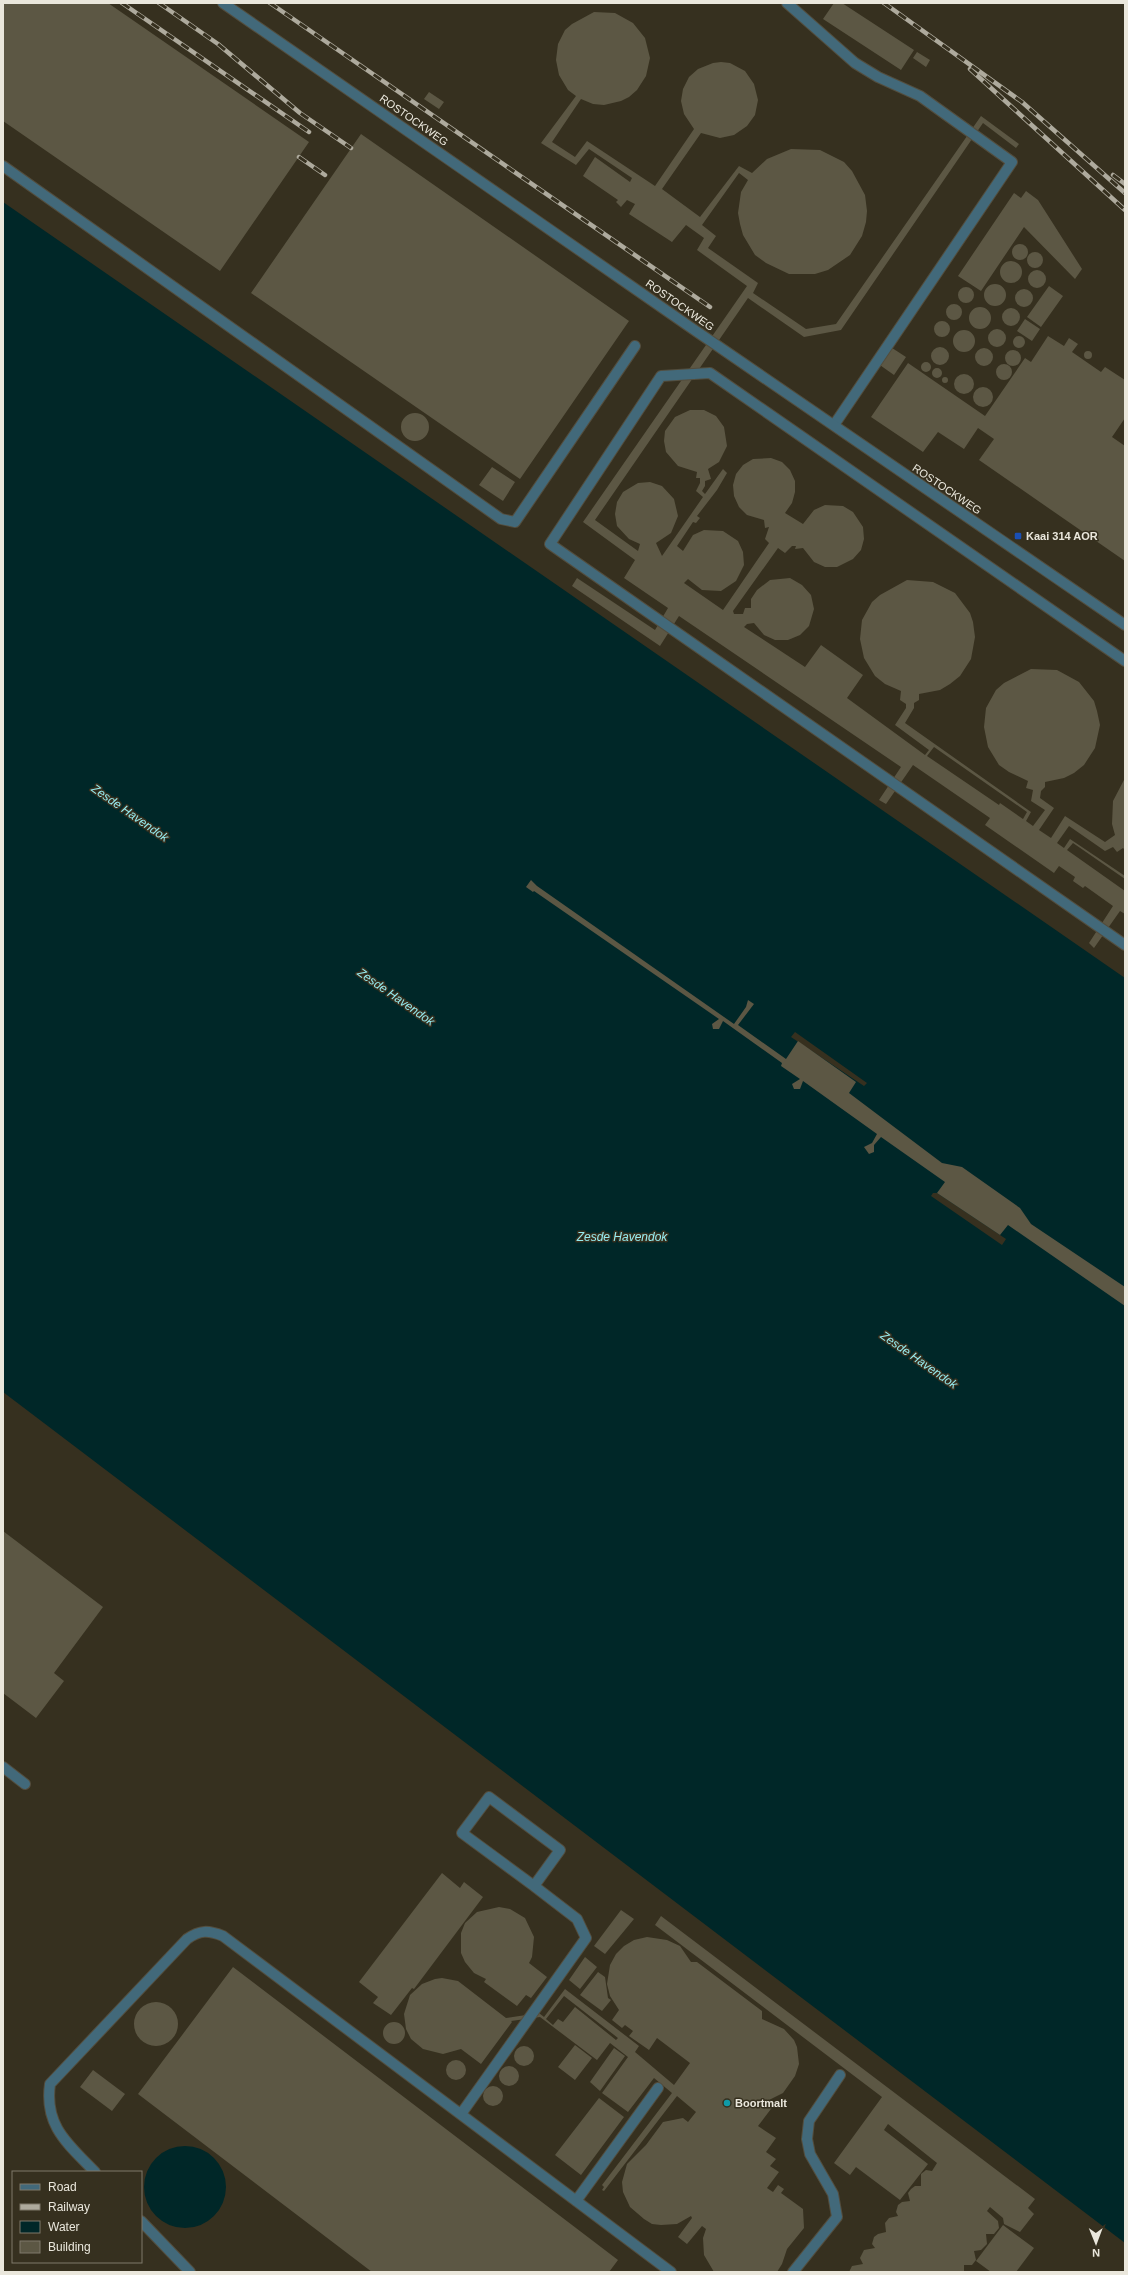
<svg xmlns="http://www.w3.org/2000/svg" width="1128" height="2275" font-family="Arial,sans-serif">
<rect width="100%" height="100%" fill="#36301f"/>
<path fill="#002728" d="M3 202 1125 978V2243L3 1392Z
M144 2187a41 41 0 1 1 82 0a41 41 0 1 1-82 0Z"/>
<path fill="#36301f" d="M795 1032 867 1083 864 1086 791 1037Z
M933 1193H937L1006 1239 1002 1245 931 1196Z"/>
<path fill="#5c5744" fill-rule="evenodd" d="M3 3H108L309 142 220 271 3 121Z
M834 3H842L914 50 901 70 823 19Z
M594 12 615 13 633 23 645 38 650 58 646 76 637 90 629 97 621 101 604 105 593 104 581 99 552 142 575 157 587 141 655 186 694 129 684 114 681 101 683 89 689 77 698 69 713 63 721 62 730 63 745 71 754 84 758 100 755 115 747 126 734 135 720 138 701 133 662 189 700 217 739 166 752 173 767 159 791 149 820 150 844 162 852 171 865 195 867 211 866 222 862 236 850 255 828 270 815 274H789L766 263 755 255 743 235 740 224 738 213 741 192 748 180 739 173 702 225 716 236 708 248 758 283 753 293 806 329 836 324 981 116 1019 144 1016 148 983 123 841 330 804 337 748 298 595 520 638 551 640 544 629 539 617 526 615 514 617 502 623 492 638 483 650 482 662 486 674 499 678 516 671 533 656 543 662 556 703 497 696 491 700 483V478H696L697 472 678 466 666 452 664 441 665 431 675 417 690 410H704L716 416 724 427 727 446 719 462 708 469 711 479 705 481V486L702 491 705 494 723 469 727 473 717 490 697 516 700 518 696 523 693 522 677 546 683 551 693 535 704 530 723 531 738 541 743 552 744 565 736 581 721 591 702 590 688 579 684 583 723 610 769 543 765 539 769 527 765 528 764 520 747 515 739 507 734 496 733 485 736 474 743 465 753 459 771 458 782 462 790 470 795 481V492L792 503 785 513 803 524 814 510 825 505 843 506 853 512 863 527 864 539 861 550 853 559 837 567H825L814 562 803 548 795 549 796 546H792L785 553 778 548 733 611 734 614H743L745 608H751V599L757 590 770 580 790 578 802 585 811 595 814 609 809 626 800 635 788 640H775L764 635 754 623 747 624 744 627 805 667 821 645 863 675 847 698 925 755 929 750 895 725 906 708V704L900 700 901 691 885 684 875 676 864 658 860 639 862 620 872 602 880 595 907 580 933 582 955 593 970 613 973 622 975 637 971 659 960 676 950 684 940 690 919 694V700L914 703V708L905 723 1031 812 1026 821 1033 826 1045 810 1031 801 1033 790 1026 788 1028 781 1009 772 999 765 988 747 984 727 986 708 996 690 1004 683 1031 669 1057 670 1079 682 1094 701 1097 711 1100 725 1095 748 1084 765 1074 773 1064 778 1045 782V787L1041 791 1040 798 1054 808 1039 830 1051 838 1065 816 1105 842 1115 835 1112 824 1113 801 1125 778V850L1123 848 1117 852 1113 847 1105 851 1069 826 1057 843 1064 848 1070 839 1125 876V879L1073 843 1067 850 1125 891V914L1120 911 1094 948 1089 943 1113 906 1085 886 1083 888 1073 881 1075 877 1059 866 1054 873 985 825 990 818 913 765 886 804 879 800 901 767 679 616 660 646 572 586 577 578 655 630 668 608 624 578 635 560 583 522 747 286 697 250 704 238 686 225 672 242 629 214 635 204 627 200 621 207 616 202 618 200 583 176 595 157 630 182 632 178 589 149 576 165 541 143 576 96 568 90 559 75 556 60 558 44 565 30 572 24ZM934 747 1027 812 1023 819 1000 803 999 805 927 756Z
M917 52 930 60 926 67 913 58Z
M429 92 444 102 439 109 424 99Z
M361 134 629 321 520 479 251 293Z
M1026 191 1038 200 1082 269 1075 279 1024 227 981 291 958 276 1014 193 1021 198Z
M1012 252a8 8 0 1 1 16 0a8 8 0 1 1-16 0Z
M1027 260a8 8 0 1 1 16 0a8 8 0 1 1-16 0Z
M1000 272a11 11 0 1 1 22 0a11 11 0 1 1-22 0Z
M1028 279a9 9 0 1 1 18 0a9 9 0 1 1-18 0Z
M984 295a11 11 0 1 1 22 0a11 11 0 1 1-22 0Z
M1049 286 1063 296 1041 327 1027 317Z
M958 295a8 8 0 1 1 16 0a8 8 0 1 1-16 0Z
M1015 298a9 9 0 1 1 18 0a9 9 0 1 1-18 0Z
M946 312a8 8 0 1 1 16 0a8 8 0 1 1-16 0Z
M969 318a11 11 0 1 1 22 0a11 11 0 1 1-22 0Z
M1002 317a9 9 0 1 1 18 0a9 9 0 1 1-18 0Z
M1025 319 1040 329 1032 341 1017 331Z
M934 329a8 8 0 1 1 16 0a8 8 0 1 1-16 0Z
M988 338a9 9 0 1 1 18 0a9 9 0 1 1-18 0Z
M953 341a11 11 0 1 1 22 0a11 11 0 1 1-22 0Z
M1013 342a6 6 0 1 1 12 0a6 6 0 1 1-12 0Z
M1048 336 1064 346 1069 338 1078 344 1072 352 1101 372 1105 367 1125 380V418L1112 437 1125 446V561L979 460 994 439 978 428 964 449 938 432 923 452 871 417 908 363 985 416 1025 358 1031 362Z
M889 346 906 357 894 375 877 363Z
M931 356a9 9 0 1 1 18 0a9 9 0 1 1-18 0Z
M975 357a9 9 0 1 1 18 0a9 9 0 1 1-18 0Z
M1005 358a8 8 0 1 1 16 0a8 8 0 1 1-16 0Z
M1084 355a4 4 0 1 1 8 0a4 4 0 1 1-8 0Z
M921 367a5 5 0 1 1 10 0a5 5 0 1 1-10 0Z
M996 372a8 8 0 1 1 16 0a8 8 0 1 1-16 0Z
M932 373a5 5 0 1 1 10 0a5 5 0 1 1-10 0Z
M954 384a10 10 0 1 1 20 0a10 10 0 1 1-20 0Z
M942 380a3 3 0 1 1 6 0a3 3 0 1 1-6 0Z
M973 397a10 10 0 1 1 20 0a10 10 0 1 1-20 0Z
M401 427a14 14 0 1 1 28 0a14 14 0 1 1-28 0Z
M492 467 515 482 503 501 479 485Z
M531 880 537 886 734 1024 746 1007 748 1000 754 1004 738 1025 786 1059 798 1041 856 1082 849 1093 942 1163 962 1167 1020 1208 1031 1224 1125 1287V1306L1008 1225 1000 1235 937 1193 945 1182 881 1137 874 1145V1152L869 1154 864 1147 872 1143 877 1134 803 1081 800 1089H794L792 1084 800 1079 781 1066 782 1063 723 1021 719 1029H713L712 1024 719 1019 534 891 533 892 526 887Z
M3 1531 103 1607 54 1673 64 1681 36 1718 3 1693Z
M442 1873 460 1888 464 1882 483 1897 414 1989 412 1988 391 2015 373 2003 378 1997 359 1982Z
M499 1907 510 1909 525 1918 534 1937 532 1957 529 1963 547 1977 531 1998 526 1995 517 2006 484 1982 486 1979 474 1973 465 1962 461 1953V1933L465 1923 477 1912Z
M621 1910 634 1919 605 1954 594 1946Z
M661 1916 1035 2199 1028 2208 1034 2214 1020 2232 1004 2224 1003 2218 990 2207 987 2211 998 2221 999 2228 994 2234H986L987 2244 981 2250 974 2251 976 2260 972 2265H964V2272H849L852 2266 863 2264 860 2258 864 2250 875 2248 872 2244 874 2237 878 2234 886 2232 885 2223 889 2218 898 2216 896 2212 898 2205 902 2202 910 2201 908 2193 911 2189 915 2186H921V2174L926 2170 932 2171 937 2163 888 2124 884 2130 928 2164 900 2200 856 2167 850 2175 834 2163 882 2097 655 1925Z
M647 1937 667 1940 680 1946 691 1962H697L762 2011V2019L784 2029 794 2040 797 2047 799 2064 795 2076 783 2093 767 2101 774 2105 758 2126 776 2138 766 2152 776 2159 770 2166 779 2172 767 2188 773 2192 778 2185 784 2189 781 2193 803 2209 804 2228 787 2249 782 2264 777 2272H714L704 2255 703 2238 706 2229 702 2226 687 2244 678 2237 692 2218 691 2216 677 2224 661 2225 652 2224 644 2219 630 2207 623 2192 622 2182 627 2164 646 2145 663 2122 683 2118 688 2122 696 2112 677 2096 604 2191 602 2190 604 2187 602 2185 672 2093 654 2078 628 2112 602 2093 628 2057 610 2043 597 2060 540 2017 511 2021 512 2022 481 2064 461 2049 443 2054 423 2049 411 2039 406 2029 404 2014 410 1995 422 1984 435 1979 442 1978 458 1981 506 2018 539 2013 544 2017 565 1989 639 2046 635 2052 674 2085 690 2063 657 2038 649 2050 629 2036 633 2031 625 2025 622 2028 612 2020 619 2010 610 1996 607 1984 610 1965 616 1954 624 1946 634 1940ZM564 1996 618 2038 616 2040 575 2007 563 2022 558 2019 553 2025 546 2019Z
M585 1957 597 1967 580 1989 569 1980Z
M233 1967 618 2260 609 2272H372L138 2094Z
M598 1972 605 1977 608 1998 611 2000 602 2011 580 1995Z
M134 2024a22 22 0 1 1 44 0a22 22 0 1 1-44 0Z
M383 2033a11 11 0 1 1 22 0a11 11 0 1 1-22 0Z
M575 2045 592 2058 575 2080 558 2067Z
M514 2056a10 10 0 1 1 20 0a10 10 0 1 1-20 0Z
M614 2048 625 2056 600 2091 590 2082Z
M446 2070a10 10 0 1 1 20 0a10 10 0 1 1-20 0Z
M499 2076a10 10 0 1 1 20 0a10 10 0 1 1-20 0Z
M93 2070 125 2094 112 2111 80 2087Z
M483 2096a10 10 0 1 1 20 0a10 10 0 1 1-20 0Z
M599 2098 624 2117 581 2175 555 2155Z
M1003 2225 1034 2248 1016 2272H991L976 2261Z"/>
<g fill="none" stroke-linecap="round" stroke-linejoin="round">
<g stroke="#534d3d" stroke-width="12">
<path id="service" d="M787 3 855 63 878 77 920 96 1012 162 834 425
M3 166 501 519 515 522 635 346
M1125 661 710 373 661 376 550 544 1125 945
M461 2114 586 1938 577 1919 534 1886 560 1850 489 1797 462 1833 534 1886
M95 2172C68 2144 44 2126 50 2084L187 1939C200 1930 208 1930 223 1936L671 2272
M576 2201 658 2088
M141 2221 190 2272
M793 2272 837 2217 833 2194 810 2154 807 2139 809 2121 840 2075"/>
</g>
<g stroke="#534d3d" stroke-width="12">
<path id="minor" d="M223 3 693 329 1125 625
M3 1767 25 1784"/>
</g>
<use href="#service" stroke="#42697a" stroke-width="10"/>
<use href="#minor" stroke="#42697a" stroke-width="10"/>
<g stroke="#aeaa9d" stroke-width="4.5">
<path id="rail" d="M122 3 309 132
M159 3 218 44 300 113 351 148
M270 3 710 307
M884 3 1022 102 1125 193
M970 69 1125 210
M299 157 325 175
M1113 175 1125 184"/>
</g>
<use href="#rail" stroke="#36301f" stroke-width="3" stroke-dasharray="9" stroke-linecap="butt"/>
</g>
<rect fill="#1a4fb4" stroke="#36301f" stroke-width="1.5" x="1014" y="532" width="8" height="8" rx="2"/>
<circle fill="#0f9aa8" stroke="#36301f" stroke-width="1.5" cx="727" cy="2103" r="4"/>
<g text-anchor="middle" stroke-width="3" stroke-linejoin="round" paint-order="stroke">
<g font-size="11" fill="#eae7dc" stroke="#36301f">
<text transform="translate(414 120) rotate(35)" y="4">ROSTOCKWEG</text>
<text transform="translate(680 305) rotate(35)" y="4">ROSTOCKWEG</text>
<text transform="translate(947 489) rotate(34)" y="4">ROSTOCKWEG</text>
</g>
<g font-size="11" font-weight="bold" fill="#eae7dc" stroke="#36301f" text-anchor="start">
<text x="1026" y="540">Kaai 314 AOR</text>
<text x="735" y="2107">Boortmalt</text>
</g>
<g font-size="12" font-style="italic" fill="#96ecf0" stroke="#36301f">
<text transform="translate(130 813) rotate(35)" y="4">Zesde Havendok</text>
<text transform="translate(396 997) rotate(35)" y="4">Zesde Havendok</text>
<text x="622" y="1241">Zesde Havendok</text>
<text transform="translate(919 1360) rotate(35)" y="4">Zesde Havendok</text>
</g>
</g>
<rect width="1128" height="2275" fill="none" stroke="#eae7dc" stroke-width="8"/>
<rect x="12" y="2171" width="130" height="92" fill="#36301f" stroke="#7e796b"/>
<rect x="20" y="2184" width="20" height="6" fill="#42697a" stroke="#7e796b"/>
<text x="48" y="2191" font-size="12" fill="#eae7dc">Road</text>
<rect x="20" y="2204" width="20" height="6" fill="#aeaa9d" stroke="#7e796b"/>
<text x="48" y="2211" font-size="12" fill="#eae7dc">Railway</text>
<rect x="20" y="2221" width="20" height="12" fill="#002728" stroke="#7e796b"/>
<text x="48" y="2231" font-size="12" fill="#eae7dc">Water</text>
<rect x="20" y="2241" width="20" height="12" fill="#5c5744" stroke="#7e796b"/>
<text x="48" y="2251" font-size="12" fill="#eae7dc">Building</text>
<g transform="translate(1096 2243) rotate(179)" stroke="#36301f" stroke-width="3" paint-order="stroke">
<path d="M0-3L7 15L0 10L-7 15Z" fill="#eae7dc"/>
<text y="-6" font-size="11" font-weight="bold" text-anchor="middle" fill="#eae7dc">N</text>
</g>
</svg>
